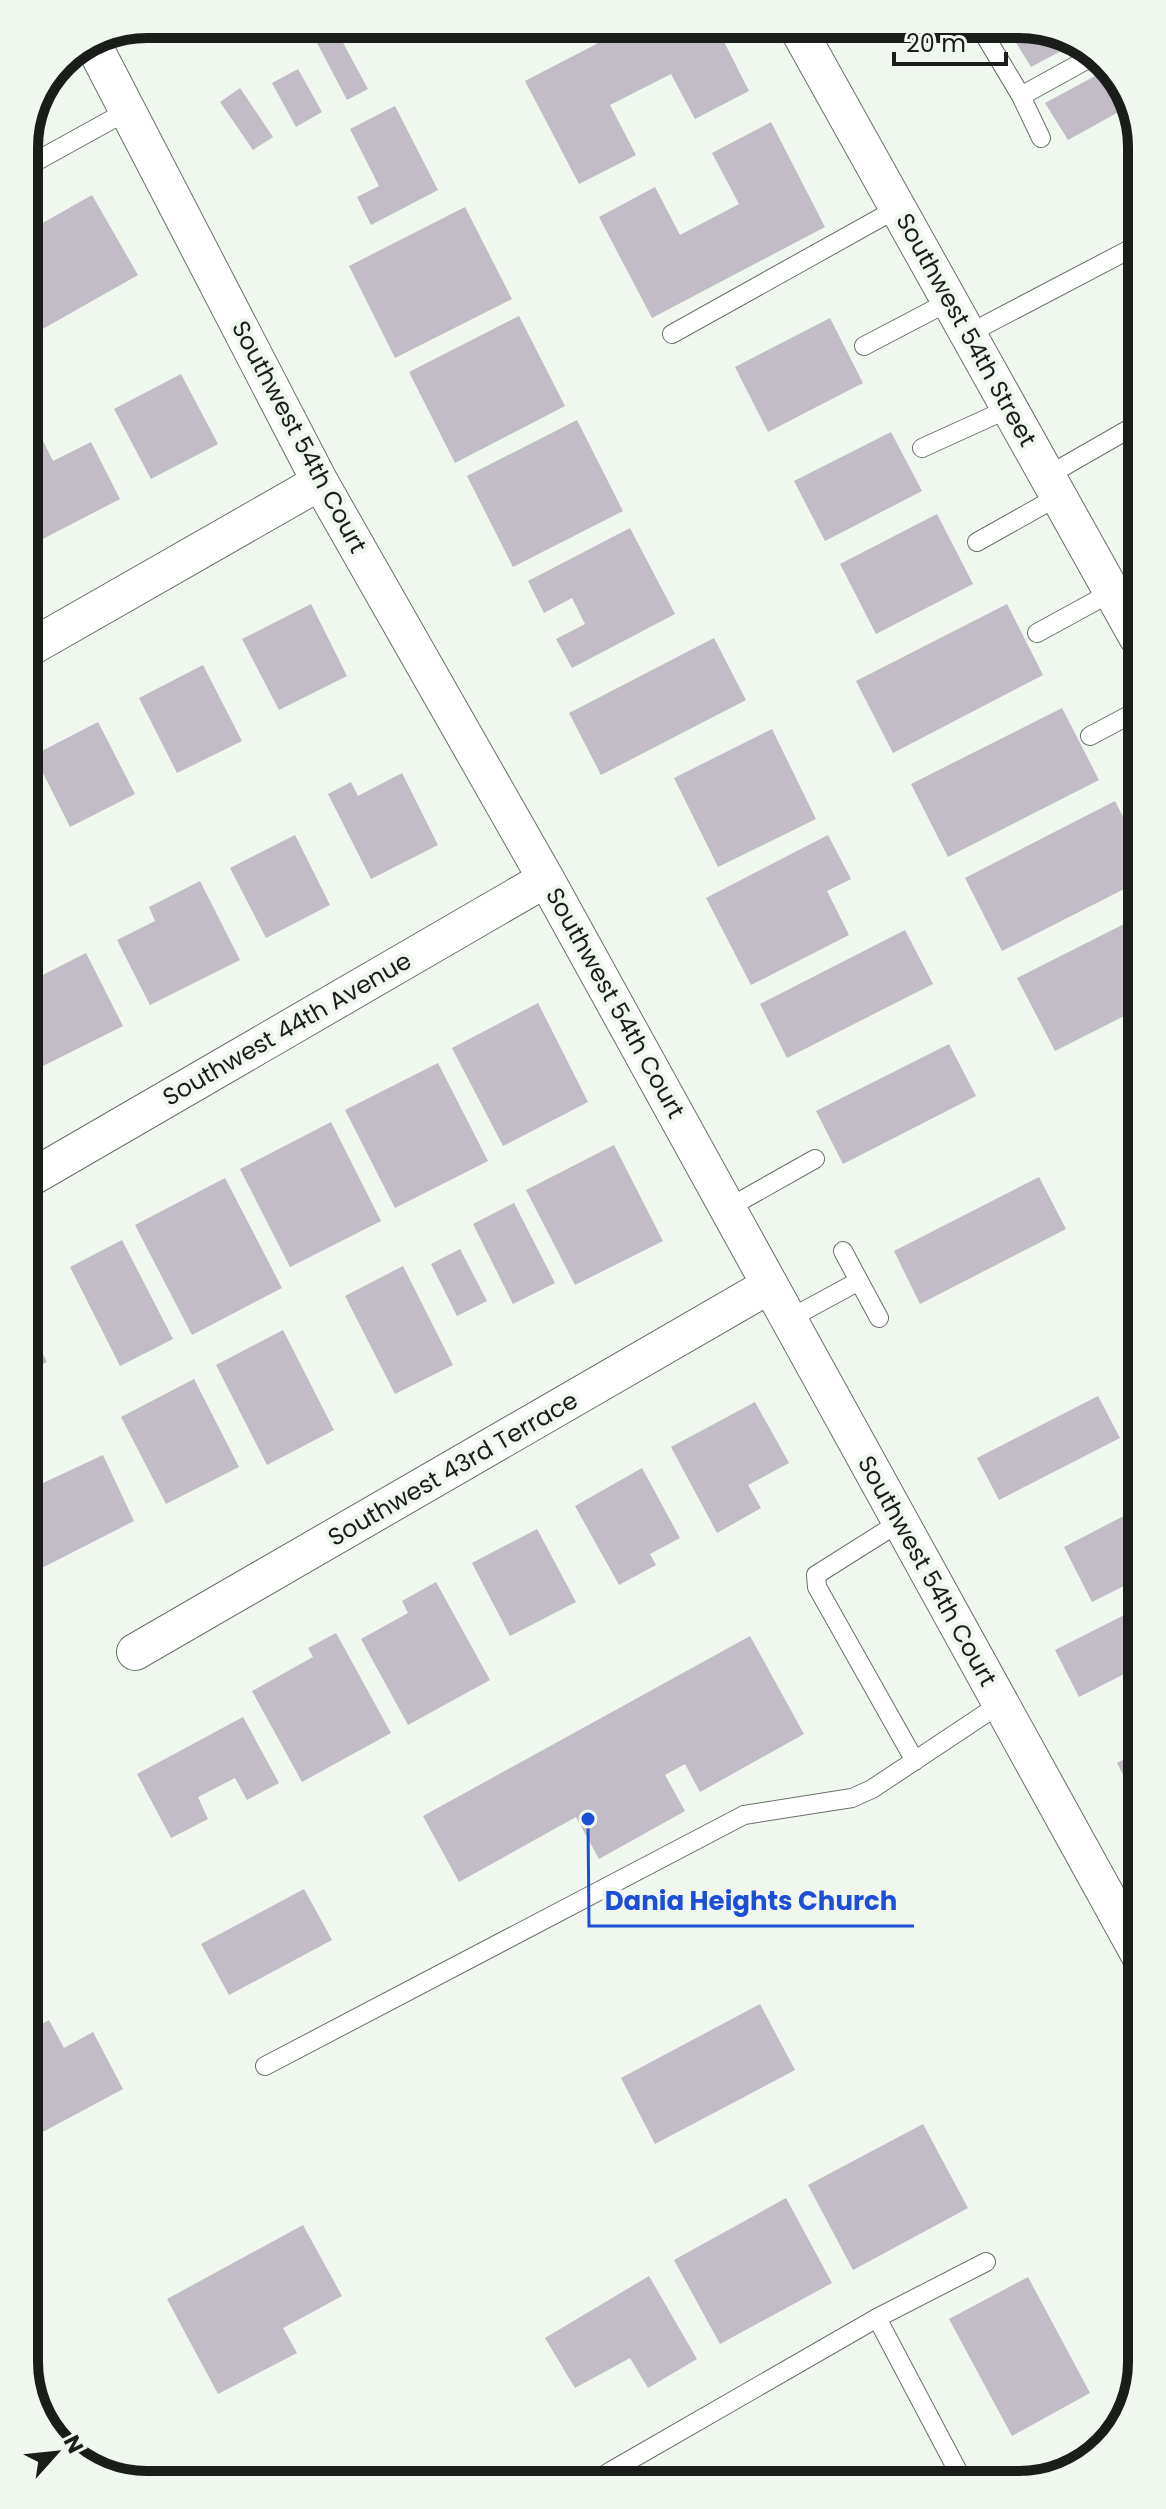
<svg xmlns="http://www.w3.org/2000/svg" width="1166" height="2509" font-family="Poppins,sans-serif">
<rect width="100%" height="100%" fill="#eff7ef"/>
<path fill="#c1bcc5" d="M635 24H715L749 91 695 119 671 74 610 105 636 155 579 184 525 81Z
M1018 24H1028L1076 43 1031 67 1008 30Z
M334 26 368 89 347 100 314 37Z
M298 69 322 112 296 127 272 83Z
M1108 69 1133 104 1068 140 1045 103Z
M240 88 273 137 253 150 220 102Z
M395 106 438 190 371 225 357 197 379 186 350 129Z
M771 122 825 227 652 318 599 217 655 187 680 235 739 204 712 153Z
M92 195 138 275 25 339V233Z
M465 207 512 299 395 358 349 266Z
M519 316 565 406 455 463 409 372Z
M830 318 863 383 768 432 735 367Z
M181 374 218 444 151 479 114 409Z
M577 420 623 511 513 567 467 476Z
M891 432 922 491 825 541 794 481Z
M41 437 53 461 91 442 120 499 35 543 25 525V444Z
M937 514 973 584 876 634 840 564Z
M630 528 675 614 572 668 556 639 585 624 572 598 544 613 528 581Z
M311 604 347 676 279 710 242 639Z
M1007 604 1043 675 893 753 856 681Z
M714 638 746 700 601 775 569 713Z
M203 665 242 741 177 773 139 698Z
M1062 708 1099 780 948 857 911 784Z
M98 722 135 794 70 827 34 755Z
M772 729 816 819 718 867 674 778Z
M402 773 438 845 371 879 328 794 351 782 358 796Z
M1115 801 1138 846V882L1002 951 965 878Z
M295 835 330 905 266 938 230 868Z
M828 835 851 879 827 891 849 935 751 985 706 898Z
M26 846 41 875 26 883Z
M200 881 240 960 150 1005 117 940 155 921 149 907Z
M1138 917V1009L1055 1051 1017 978Z
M905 930 933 984 787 1058 760 1004Z
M86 953 123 1026 43 1066 27 1033V983Z
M538 1003 588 1102 503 1146 452 1048Z
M949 1044 976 1096 843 1164 816 1111Z
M438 1063 488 1161 395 1208 345 1110Z
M331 1122 381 1221 290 1267 240 1169Z
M614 1145 663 1241 575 1285 526 1190Z
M1138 1174 1139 1209 1124 1181Z
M1039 1177 1066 1229 920 1304 894 1251Z
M225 1178 282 1288 192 1335 135 1225Z
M514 1203 555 1283 513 1304 473 1224Z
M122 1240 173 1339 120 1366 70 1267Z
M460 1249 487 1301 457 1316 431 1264Z
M403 1266 453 1365 395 1394 345 1296Z
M28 1325 47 1362 28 1372Z
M283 1330 334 1430 267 1465 216 1365Z
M194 1379 239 1467 166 1504 121 1417Z
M1098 1396 1120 1438 999 1500 977 1458Z
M755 1402 789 1463 748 1485 761 1508 717 1533 671 1447Z
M103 1455 134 1521 28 1575V1490Z
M642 1468 680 1538 650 1554 656 1565 619 1585 575 1506Z
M1139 1508 1140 1578 1092 1602 1064 1547Z
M537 1529 576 1602 510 1636 472 1563Z
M436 1582 490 1680 408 1725 361 1639 408 1613 402 1601Z
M1140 1607V1666L1079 1697 1055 1650Z
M336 1633 391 1733 302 1782 252 1691 313 1657 308 1648Z
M750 1636 804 1734 700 1792 685 1764 665 1775 685 1811 599 1859 576 1817 459 1882 423 1816Z
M243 1717 279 1783 247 1800 235 1778 198 1797 208 1819 171 1838 137 1774Z
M1140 1751V1808L1117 1763Z
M304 1889 332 1940 229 1995 201 1944Z
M760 2004 795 2070 655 2144 621 2078Z
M49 2020 64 2048 93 2032 123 2089 39 2134 30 2117V2067L32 2066 30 2031Z
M923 2124 968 2208 853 2270 808 2185Z
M786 2198 832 2283 720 2344 674 2260Z
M303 2225 342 2296 283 2328 297 2353 218 2394 167 2299Z
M649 2276 697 2359 648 2388 630 2358 575 2388 545 2338Z
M1028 2277 1090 2393 1012 2436 949 2319Z"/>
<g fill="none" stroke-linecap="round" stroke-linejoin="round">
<g stroke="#6a716a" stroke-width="20">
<path id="lane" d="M978 24 1021 96 1041 138
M523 25 525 24
M1021 96 1097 54
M24 168 129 110
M672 334 898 208
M968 334 1136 246
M864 346 950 301
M922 448 1010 408
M1047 476 1136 425
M977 542 1059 496
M1037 633 1112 592
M1090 736 1137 711
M728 1208 815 1159
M843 1251 859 1281
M789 1319 859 1281 879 1318
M900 1522 816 1575 817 1587 915 1761
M265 2066 744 1815 852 1798 872 1789 1000 1704
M877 2318 962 2479
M617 2481 611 2471 877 2318 986 2262
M593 2482 611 2471"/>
</g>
<g stroke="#6a716a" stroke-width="38">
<path id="street" d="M795 24 1137 637
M94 46 320 482 546 879 1141 1958
M26 650 320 482
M27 1180 546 879
M135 1652 770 1285"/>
</g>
<use href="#lane" stroke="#fff" stroke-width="18"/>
<use href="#street" stroke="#fff" stroke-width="36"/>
</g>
<g text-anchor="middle" stroke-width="8" stroke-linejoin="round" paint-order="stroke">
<g font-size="24" fill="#1a1d1a" stroke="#eff7ef">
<text transform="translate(966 330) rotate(61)" y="8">Southwest 54th Street</text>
<text transform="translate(299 437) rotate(62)" y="8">Southwest 54th Court</text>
<text transform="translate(615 1003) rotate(61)" y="8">Southwest 54th Court</text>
<text transform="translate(287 1029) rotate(-30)" y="8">Southwest 44th Avenue</text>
<text transform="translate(453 1469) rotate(-30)" y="8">Southwest 43rd Terrace</text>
<text transform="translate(927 1571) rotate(61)" y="8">Southwest 54th Court</text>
</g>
</g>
<path d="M0 0H1166V2509H0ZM147 38H1019A109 109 0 0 1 1128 147V2362A109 109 0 0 1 1019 2471H147A109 109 0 0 1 38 2362V147A109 109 0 0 1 147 38Z" fill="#eff7ef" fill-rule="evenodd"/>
<path fill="none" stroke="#1a1d1a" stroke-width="10" d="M147 38H1019A109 109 0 0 1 1128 147V2362A109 109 0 0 1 1019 2471H147A109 109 0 0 1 38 2362V147A109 109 0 0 1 147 38Z"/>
<path fill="none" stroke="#1d4ed8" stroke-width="3" d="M588 1819L589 1926H914"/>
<circle fill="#1d4ed8" stroke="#eff7ef" stroke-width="3" cx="588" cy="1819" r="8"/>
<g font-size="26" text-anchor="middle" font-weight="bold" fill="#1d4ed8" stroke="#eff7ef" stroke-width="8" stroke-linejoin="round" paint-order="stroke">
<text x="751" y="1910">Dania Heights Church</text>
</g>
<g transform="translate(56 2453) rotate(63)" stroke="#eff7ef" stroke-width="6" paint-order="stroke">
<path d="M0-6L14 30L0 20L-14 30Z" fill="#1a1d1a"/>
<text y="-12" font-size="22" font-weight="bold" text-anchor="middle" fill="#1a1d1a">N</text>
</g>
<path d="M894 52v12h112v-12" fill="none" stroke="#1a1d1a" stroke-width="4"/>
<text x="906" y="52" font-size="24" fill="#1a1d1a" stroke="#eff7ef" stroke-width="6" paint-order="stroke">20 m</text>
</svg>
